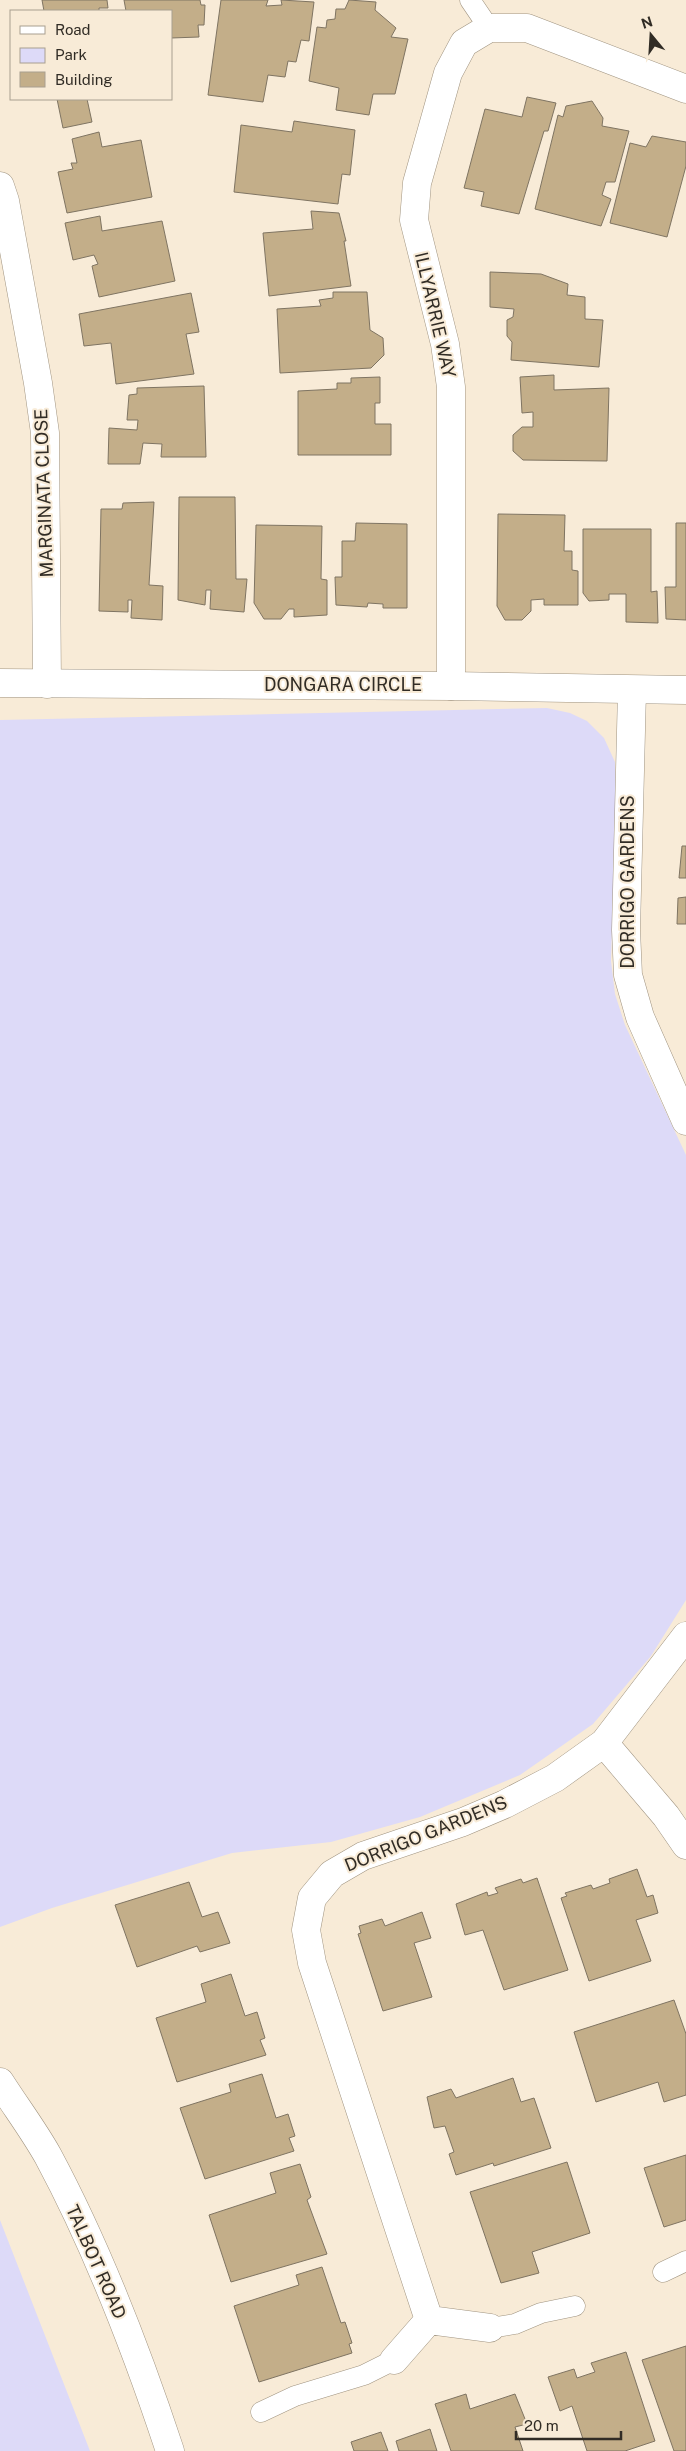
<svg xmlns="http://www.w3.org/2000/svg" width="686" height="2451" font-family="'Public Sans',sans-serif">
<rect width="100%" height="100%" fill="#f8ebd7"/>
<path fill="#dddaf8" d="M547 708 570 713 587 721 604 738 615 762 616 792 611 961 615 994 625 1025 686 1155V1600L651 1656 593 1724 520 1775 420 1817 331 1842 232 1853 52 1908 0 1927V720Z
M0 2220 90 2451H0Z"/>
<path fill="#c3ae89" stroke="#7f7462" d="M42 0H107L108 8H99V11H44Z
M124 0H200L201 5H205L204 25H198L199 37 171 38V11H126Z
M221 0H268L266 6 282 5 281 0 314 2 309 41 301 40 296 62 288 61 285 77 268 75 263 102 208 95Z
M349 0 376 2 375 10 396 28 391 37 408 39 395 94H373L369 115 336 110 339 88 309 81 317 27 326 28 327 20 335 19 336 9H345Z
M527 97 556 103 548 131H544L519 214 481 206 484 192 464 188 485 109 522 117Z
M57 99H87L92 122 63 128Z
M592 101 603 118 602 126 629 131 615 182H606L602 195 611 199 601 226 535 209 558 115 563 117 566 106Z
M294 121 355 130 350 175 342 174 338 204 234 192 241 125 292 132Z
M99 132 102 147 141 140 152 197 67 213 58 172 73 169 71 163H77L72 139Z
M652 136 686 142V166L667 237 610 223 630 143 646 147Z
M311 211 339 213 346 241H344L351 286 269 296 263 233 313 229Z
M100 216 102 231 162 221 175 281 99 297 92 266 98 264 94 255 73 260 65 223Z
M490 272 541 274 568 284 567 295 585 297V319L603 320 599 367 511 360 512 342 507 336V320L513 317 514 309 490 307Z
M333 292H367L370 330 383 338 384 355 371 368 280 373 277 309 321 306 319 300 333 298Z
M191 293 199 332 186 334 194 374 116 384 111 343 84 346 79 314Z
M554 375V390L609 388 607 461 523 460 513 451V435L522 427H533V412L522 413 520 377Z
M380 377V403H375V424H391V455H298V391L337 389V383H351V378Z
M204 386 206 457H161L162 444 143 443 140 464H108L109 428 137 430 138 420H127L129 395 137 394V388Z
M179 497H235L236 579H247L244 612 210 609 211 590H206L205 605 178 600Z
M154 502 149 585 163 586 162 620 131 618 132 600H128V612L99 611 101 509H122L123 503Z
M498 514 565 515 564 551H572V570L578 571V605H544V599L531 600V611L522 620H505L497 606Z
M356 523 407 524V608H383V604L368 603 367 607 336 605 335 577H342V541H355Z
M676 523H686V620L666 619 665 587H676Z
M256 525 322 526 321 579 327 580V615L294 617V609H289L281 619H264L254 603Z
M583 529H651V592L657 591 658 623 626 622V594H609V600L589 601 583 593Z
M682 846H686V878H679Z
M686 897V924H677L678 898Z
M637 1869 647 1897 653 1895 658 1913 636 1920 651 1961 589 1981 561 1898 567 1896 565 1893 591 1885 593 1889 610 1883 609 1879Z
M537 1878 568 1970 504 1990 483 1930 465 1935 456 1904 487 1892 488 1896 498 1893 495 1888 521 1879 523 1883Z
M189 1882 202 1917 218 1912 230 1943 200 1952 197 1946 137 1967 115 1905Z
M422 1912 431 1938 414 1943 432 1997 383 2011 358 1934 361 1933 359 1926 382 1919 385 1926Z
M231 1974 245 2016 257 2012 265 2038 260 2040 266 2055 177 2082 156 2018 206 2002 201 1984Z
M674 2000 686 2034V2095L664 2102 658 2082 596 2102 574 2032Z
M262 2074 276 2118 288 2114 295 2136 289 2138 294 2151 205 2179 180 2108 231 2092 229 2084Z
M513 2078 521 2102 534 2098 551 2148 494 2166 493 2163 456 2175 449 2154 454 2152 445 2126 434 2128 427 2097 451 2089 456 2098Z
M686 2155V2220L664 2227 644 2168Z
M567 2162 590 2233 532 2252 539 2273 501 2283 470 2192Z
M300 2164 311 2197 307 2200 327 2254 231 2282 209 2215 276 2193 270 2173Z
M322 2267 341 2323 345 2322 352 2343 349 2344 352 2353 259 2382 234 2306 299 2285 296 2275Z
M686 2346V2451H674L642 2360Z
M626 2352 655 2441 625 2451H587L572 2406 560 2411 548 2377 574 2369 577 2378 595 2372 591 2363Z
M466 2394 470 2409 515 2394 527 2424 515 2427 523 2451H451L435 2404Z
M430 2429 437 2451H399L396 2441Z
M381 2432 388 2451H354L351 2442Z"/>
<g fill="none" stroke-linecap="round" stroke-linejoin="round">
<g stroke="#a09481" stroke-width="21">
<path id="lane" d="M470 0 489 28
M663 2272 686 2261
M490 2328 515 2324 541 2313 575 2306
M261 2412 295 2396 364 2375 394 2360"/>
</g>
<g stroke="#a09481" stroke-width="29">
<path id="street" d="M0 186 5 201 38 383 45 433 47 684
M451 686V387L445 344 414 220 417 183 448 73 464 43 489 28H527L686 89
M632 691 626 930 628 975 640 1017 686 1121
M604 1743 666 1816 686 1845
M429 2320 312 1963 306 1930 312 1898 332 1874 363 1856 463 1822 505 1804 555 1778 604 1743 686 1636
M394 2360 429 2320 490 2328"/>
</g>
<g stroke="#a09481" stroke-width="29">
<path id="secondary" d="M0 683 451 686 686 690
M0 2082C16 2107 34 2131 48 2156 98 2249 137 2351 170 2451"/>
</g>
<use href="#lane" stroke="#fff" stroke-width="20"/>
<use href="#street" stroke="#fff" stroke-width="28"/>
<use href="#secondary" stroke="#fff" stroke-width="28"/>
</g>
<g text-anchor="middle" stroke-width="4" stroke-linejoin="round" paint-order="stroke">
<g font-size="18" fill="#312c25" stroke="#f8ebd7">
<text transform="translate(435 315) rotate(77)" y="6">ILLYARRIE WAY</text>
<text transform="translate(44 493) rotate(-92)" y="6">MARGINATA CLOSE</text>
<text x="343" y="691">DONGARA CIRCLE</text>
<text transform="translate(628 882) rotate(-90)" y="6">DORRIGO GARDENS</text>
<text transform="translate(426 1834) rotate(-22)" y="6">DORRIGO GARDENS</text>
<text transform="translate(96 2262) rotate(66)" y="6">TALBOT ROAD</text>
</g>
</g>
<rect x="10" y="10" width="162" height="90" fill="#f8ebd7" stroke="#a89f90"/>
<rect x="20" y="26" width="25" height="8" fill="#ffffff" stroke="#a89f90"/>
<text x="55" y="35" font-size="15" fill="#312c25">Road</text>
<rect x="20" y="48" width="25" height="15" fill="#dddaf8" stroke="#a89f90"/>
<text x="55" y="60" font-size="15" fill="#312c25">Park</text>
<rect x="20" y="72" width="25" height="15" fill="#c3ae89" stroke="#a89f90"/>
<text x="55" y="85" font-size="15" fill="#312c25">Building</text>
<g transform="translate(651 35) rotate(342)" stroke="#f8ebd7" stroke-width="4" paint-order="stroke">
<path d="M0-4L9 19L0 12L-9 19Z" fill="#312c25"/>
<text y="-8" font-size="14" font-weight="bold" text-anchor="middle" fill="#312c25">N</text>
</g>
<path d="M516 2431v8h105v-8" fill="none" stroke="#312c25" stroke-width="2.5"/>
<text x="524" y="2431" font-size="15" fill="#312c25" stroke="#f8ebd7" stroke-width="4" paint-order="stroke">20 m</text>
</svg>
